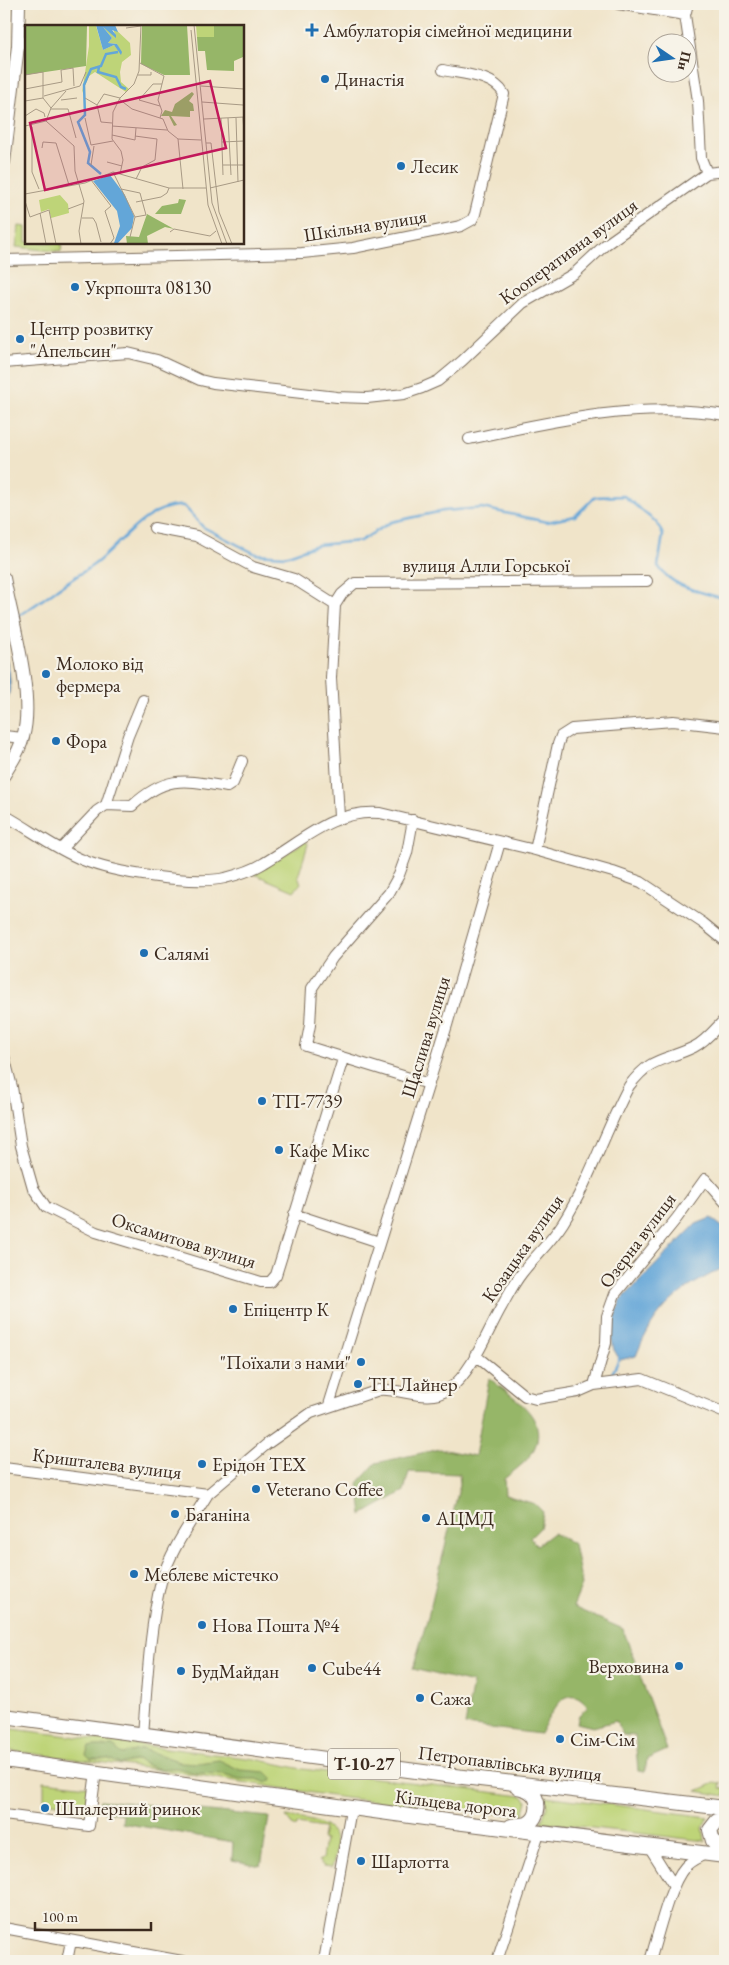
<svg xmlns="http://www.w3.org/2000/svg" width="729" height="1965" font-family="'EB Garamond',serif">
<rect width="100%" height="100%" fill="#f7f3e8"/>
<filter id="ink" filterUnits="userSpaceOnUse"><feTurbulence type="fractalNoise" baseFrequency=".02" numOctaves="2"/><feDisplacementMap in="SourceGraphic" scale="10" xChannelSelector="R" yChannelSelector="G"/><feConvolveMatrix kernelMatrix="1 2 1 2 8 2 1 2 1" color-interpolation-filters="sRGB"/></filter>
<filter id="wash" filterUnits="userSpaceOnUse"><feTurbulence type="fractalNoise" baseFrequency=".0096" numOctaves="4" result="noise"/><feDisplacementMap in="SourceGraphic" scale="20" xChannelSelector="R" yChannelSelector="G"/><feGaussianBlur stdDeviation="1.12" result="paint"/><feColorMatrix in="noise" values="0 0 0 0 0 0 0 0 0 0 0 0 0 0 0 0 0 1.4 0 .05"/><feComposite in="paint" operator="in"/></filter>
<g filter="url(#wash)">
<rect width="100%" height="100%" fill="#f0e4c9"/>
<path fill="#bed478" stroke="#7c7f4b" d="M19 226 26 227V242L62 243 61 252 16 247Z
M306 841 308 844 298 877 301 883 294 891 254 874Z
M4 1728 255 1759 302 1769 522 1796 527 1801 523 1815 520 1816 345 1798 184 1773 4 1750Z
M44 1781 88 1786 86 1807 44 1801Z
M715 1783H721L720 1788 725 1789V1796L697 1791Z
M545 1796 708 1817 703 1827 705 1841 541 1822 547 1807Z
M286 1817C318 1821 347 1824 332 1867L324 1866 318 1861 322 1859 325 1840 322 1839 324 1828 297 1824V1827L292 1825Z"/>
<path fill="#96b668" stroke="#687043" d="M489 1378C513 1398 555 1419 530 1456 523 1465 512 1472 504 1479L505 1495 535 1504 543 1512 540 1528 530 1538 537 1545 553 1533 574 1544 582 1585 573 1607 623 1629 667 1750 647 1759 645 1772 638 1771 635 1736 623 1735 616 1721 593 1727 577 1723 579 1715 588 1707C567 1676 549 1717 540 1734L465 1725 473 1683 413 1669 429 1613 460 1484 459 1474 409 1472 404 1491 362 1515 358 1483 376 1463 440 1449 475 1456Z
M95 1746H113L122 1754 143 1749 181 1762 198 1763 219 1760 240 1770 266 1772 273 1779 267 1783 257 1779H239L224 1774 195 1773 176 1768 160 1769 148 1766 138 1760 120 1764 109 1759H90L86 1755 89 1747Z
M100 1800 269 1817 261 1866 232 1860 233 1842 122 1823 123 1814 98 1810Z"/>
<path fill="#63a6d8" stroke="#4f687b" d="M4 648C7 664 16 690 4 702Z
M711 1218 725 1229V1267C679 1290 656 1306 636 1356L620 1360 614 1350 611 1336 620 1301 696 1224Z"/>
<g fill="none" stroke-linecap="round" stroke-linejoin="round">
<path stroke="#63a6d8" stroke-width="2.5" d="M16 617C31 609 43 599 57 589 70 580 84 572 96 563 121 543 149 503 184 506L203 527 256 554 285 556 317 545 360 541 391 522 443 511 482 508 547 522 575 516 595 497 624 496 657 523 663 535 658 566C672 588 702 592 725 599
M611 1376 620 1357"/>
</g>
</g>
<g filter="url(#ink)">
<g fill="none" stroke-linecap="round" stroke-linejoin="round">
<g stroke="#7a6b5a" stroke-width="12">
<path id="minor" d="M618 4 685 15
M688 4 685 15 698 101 701 158 707 173
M4 260 302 253 353 248 461 226 472 220 475 214 504 94C494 75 462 74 443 70
M4 363 128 353 157 360 200 380 213 383 337 397 367 398 404 394 422 388 438 381 462 361 523 303 575 273 605 245 707 173 725 171
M469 439C552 421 640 401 725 415
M154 528 196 536 253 567 294 579 335 605
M4 736 23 738
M106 805 132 806C167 774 185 780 227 787L233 783 242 761
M4 815C30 829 55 849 83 860 113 873 193 885 225 878 237 875 253 870 264 863 302 841 334 809 380 813L535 850 613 872 641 882 703 923 725 941
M339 817 331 678 335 605 342 594 355 583 647 581
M413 820 407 853 399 875 389 893 333 957 312 988 310 1025 306 1046 429 1084
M61 849 97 811 106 805 128 736 143 700
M535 850 558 744 561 736 572 729 673 721 725 727
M4 1056 12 1087 21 1146 33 1188 46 1207 96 1232 261 1282H270L276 1275 343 1059
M294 1214 379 1242
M475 1355 525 1396 536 1399 578 1392 594 1385 642 1379 725 1413
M594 1385 606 1343 607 1316 615 1294 677 1218 705 1179 725 1202
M329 1405 447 1025 500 842
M4 1468 208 1494 267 1444 311 1413 379 1390C402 1388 427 1404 449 1389 472 1373 488 1330 502 1306 508 1295 514 1283 522 1273 535 1256 551 1242 563 1223 590 1180 605 1131 629 1086 653 1055 663 1062 694 1047 706 1041 716 1028 725 1019
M143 1735C147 1686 149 1630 161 1582 170 1551 191 1522 208 1494
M4 1815 89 1826 96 1771
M650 1848 674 1886
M4 1928 182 1961
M67 1961 71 1941
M324 1961 351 1809
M497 1961 539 1833
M650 1961C658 1936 669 1885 685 1867 691 1860 698 1858 705 1854"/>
</g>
<g stroke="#7a6b5a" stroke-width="14">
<path id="major" d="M4 162 18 46 19 4
M4 578C12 620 35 697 23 737 20 751 11 763 4 775"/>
</g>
<g stroke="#7a6b5a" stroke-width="16">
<path id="highway" d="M4 1716 446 1775 725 1808
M4 1760 439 1820 725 1856
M725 1819 717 1821 710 1830 713 1841 725 1848
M511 1826C516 1825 523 1825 527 1824 540 1818 541 1798 529 1791 526 1789 521 1788 518 1787"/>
</g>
<use href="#minor" stroke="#fff" stroke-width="10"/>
<use href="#major" stroke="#fff" stroke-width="12"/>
<use href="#highway" stroke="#fff" stroke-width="14"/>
</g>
</g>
<g fill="#1f6fb2" stroke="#f7f3e8" stroke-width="2">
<path d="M309.5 22.5h5v5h5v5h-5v5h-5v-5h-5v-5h5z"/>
<circle cx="325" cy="79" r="5"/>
<circle cx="401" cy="166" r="5"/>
<circle cx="75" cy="287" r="5"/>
<circle cx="20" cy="339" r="5"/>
<circle cx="46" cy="674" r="5"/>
<circle cx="56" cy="741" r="5"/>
<circle cx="144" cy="953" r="5"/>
<circle cx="262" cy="1101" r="5"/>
<circle cx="279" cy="1150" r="5"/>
<circle cx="233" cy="1309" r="5"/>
<circle cx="361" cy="1362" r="5"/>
<circle cx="358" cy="1384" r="5"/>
<circle cx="202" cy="1464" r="5"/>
<circle cx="256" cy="1489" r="5"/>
<circle cx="175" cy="1514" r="5"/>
<circle cx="426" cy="1518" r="5"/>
<circle cx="134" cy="1574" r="5"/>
<circle cx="202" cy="1625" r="5"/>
<circle cx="679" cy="1666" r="5"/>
<circle cx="312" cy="1668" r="5"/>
<circle cx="181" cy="1671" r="5"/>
<circle cx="420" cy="1698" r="5"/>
<circle cx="560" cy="1739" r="5"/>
<circle cx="45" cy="1808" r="5"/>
<circle cx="361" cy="1861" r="5"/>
</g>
<g text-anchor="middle" stroke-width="4.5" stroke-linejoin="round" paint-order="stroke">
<rect fill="#f7f3e8" stroke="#73665b" stroke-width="1" x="328" y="1748.5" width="72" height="31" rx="4"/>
<g font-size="18" font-weight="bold" fill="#3b2a1e">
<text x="364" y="1770">Т-10-27</text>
</g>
<g font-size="19" fill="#3b2a1e" stroke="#f7f3e8" text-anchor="start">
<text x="323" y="37">Амбулаторія сімейної медицини</text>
<text x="335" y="86">Династiя</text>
<text x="411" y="173">Лесик</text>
<text x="85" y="294">Укрпошта 08130</text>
<text x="30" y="335">Центр розвитку<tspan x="30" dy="22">"Апельсин"</tspan></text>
<text x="56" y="670">Молоко від<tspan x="56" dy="22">фермера</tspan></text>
<text x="66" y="748">Фора</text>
<text x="154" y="960">Салямі</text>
<text x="272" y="1108">ТП-7739</text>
<text x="289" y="1157">Кафе Мікс</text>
<text x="243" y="1316">Епіцентр К</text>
<text x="351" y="1369" text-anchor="end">"Поїхали з нами"</text>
<text x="368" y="1391">ТЦ Лайнер</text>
<text x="212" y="1471">Ерідон ТЕХ</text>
<text x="266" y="1496">Veterano Coffee</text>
<text x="185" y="1521">Баганіна</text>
<text x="436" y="1525">АЦМД</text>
<text x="144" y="1581">Меблеве містечко</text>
<text x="212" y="1632">Нова Пошта №4</text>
<text x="669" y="1673" text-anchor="end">Верховина</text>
<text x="322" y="1675">Cube44</text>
<text x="191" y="1678">БудМайдан</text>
<text x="430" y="1705">Сажа</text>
<text x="570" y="1746">Сім-Сім</text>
<text x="55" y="1815">Шпалерний ринок</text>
<text x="371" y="1868">Шарлотта</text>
</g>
<g font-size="19" fill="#3b2a1e" stroke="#f7f3e8">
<text transform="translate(365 225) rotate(-9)" y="7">Шкільна вулиця</text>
<text transform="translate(568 251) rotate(-36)" y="7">Кооперативна вулиця</text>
<text x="486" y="572">вулиця Алли Горської</text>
<text transform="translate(425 1037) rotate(-73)" y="7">Щаслива вулиця</text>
<text transform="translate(184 1240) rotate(17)" y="7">Оксамитова вулиця</text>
<text transform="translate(637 1240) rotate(-53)" y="7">Озерна вулиця</text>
<text transform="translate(522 1248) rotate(-55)" y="7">Козацька вулиця</text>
<text transform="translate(107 1463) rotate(7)" y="7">Кришталева вулиця</text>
<text transform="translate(510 1763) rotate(7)" y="7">Петропавлівська вулиця</text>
<text transform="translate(456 1803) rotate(7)" y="7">Кільцева дорога</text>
</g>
</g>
<g transform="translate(25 25)">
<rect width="219" height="219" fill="#f0e4c9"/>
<path d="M64 0 71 1 78 25 89 20 96 29 92 19 83 18 87 13 78 2 90 11 88 2 105 18 106 30 97 37 95 47 96 57 104 64 101 67 70 47 64 51 57 68 64 21ZM171 0H189L190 12H172ZM35 170 43 179 44 188 26 193 24 184 16 187 14 175Z" fill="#bed478"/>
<path d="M62 0 61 41 0 50V1ZM117 0H162L165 50H139L116 39ZM189 0H219L218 32 209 36V46L182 45 180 26H173L172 12H189ZM167 67 169 69 164 76 168 79 169 86H165V92L146 91 152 100 149 101 144 91H136L140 85 147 87 150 79ZM154 174 161 175 156 189H130L137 181 153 178ZM122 189 149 204 140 202 122 211 123 219H102L101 211 114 212Z" fill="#96b668"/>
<path d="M71 0H90L93 7 87 5 91 10V13L78 2 87 13 83 18 92 19 97 27 96 30 89 20 78 25ZM85 150 100 170 109 191 107 203 93 218H89L95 201 92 186 68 156Z" fill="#63a6d8"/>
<path fill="none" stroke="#63a6d8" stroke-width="2.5" d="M74 42 73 47 91 52 96 62 101 64M76 149 63 138 65 127 53 97 60 90 59 60 66 44 76 41 81 29 93 27"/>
<path fill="none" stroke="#a89a85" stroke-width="1" d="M169 0 187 178 202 219M101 3 116 1M166 5 183 180 197 219M115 38 139 51 133 75 137 86 135 93M0 50 18 47V73L26 83 21 96 49 121 50 146 59 176 54 206 56 219M113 50H126V47M176 61 219 64M0 64 37 57 36 45 48 43 49 61M19 71 55 61 61 47M60 73 72 80 79 69 95 73M94 74 107 84 138 94 143 106 153 114 158 164M36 75 52 73M0 76 18 73M177 77 218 80M72 80 76 97 87 98M135 81 114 75 128 59H137M26 83 41 66M26 84H43L51 113M0 91 11 84 19 88 20 92M218 92 219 109M60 93 66 120 88 116M196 93 198 150M203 93 206 150M211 93 213 157M179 94 219 92M0 101 21 96M87 101 142 105M7 102V147L14 164M87 110 110 115 111 103M110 111 132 114 130 135 117 142 111 154M153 114 176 115M197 117 219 116M181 118H186L194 187 207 219M17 123 18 117 31 118 44 160M82 137 97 141M66 140 69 121M198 140H219M88 147 110 192 121 190 115 168 96 164M95 149 98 135 96 126 87 114 88 87 95 73 109 59 114 46 116 0M66 155 86 181 80 186 89 213 85 219M185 163 219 155M0 169 60 158 88 147 144 163H181M0 176 5 192 24 185 31 219M111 177 136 172 142 168 144 163M43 184 59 178M15 188 21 219M57 193H68L71 198 76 217M145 207 149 204 185 211 191 206M105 212 110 192M62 219H80"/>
<path fill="#c2185b" fill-opacity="0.15" stroke="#c2185b" stroke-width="2.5" d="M185 56 201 123 20 165 5 98Z"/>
<rect width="219" height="219" fill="none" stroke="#3b2a1e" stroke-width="2.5"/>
</g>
<rect width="729" height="1965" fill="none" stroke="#f7f3e8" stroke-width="20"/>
<g transform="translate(672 58) rotate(103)"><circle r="24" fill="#f7f3e8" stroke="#aca397"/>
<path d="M0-4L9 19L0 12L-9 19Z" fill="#1f6fb2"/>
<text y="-8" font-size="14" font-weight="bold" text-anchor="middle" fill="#3b2a1e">Пн</text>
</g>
<path d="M35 1922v8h116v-8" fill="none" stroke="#3b2a1e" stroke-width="2.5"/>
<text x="42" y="1922" font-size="15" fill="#3b2a1e" stroke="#f7f3e8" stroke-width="4" paint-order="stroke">100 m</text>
</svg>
